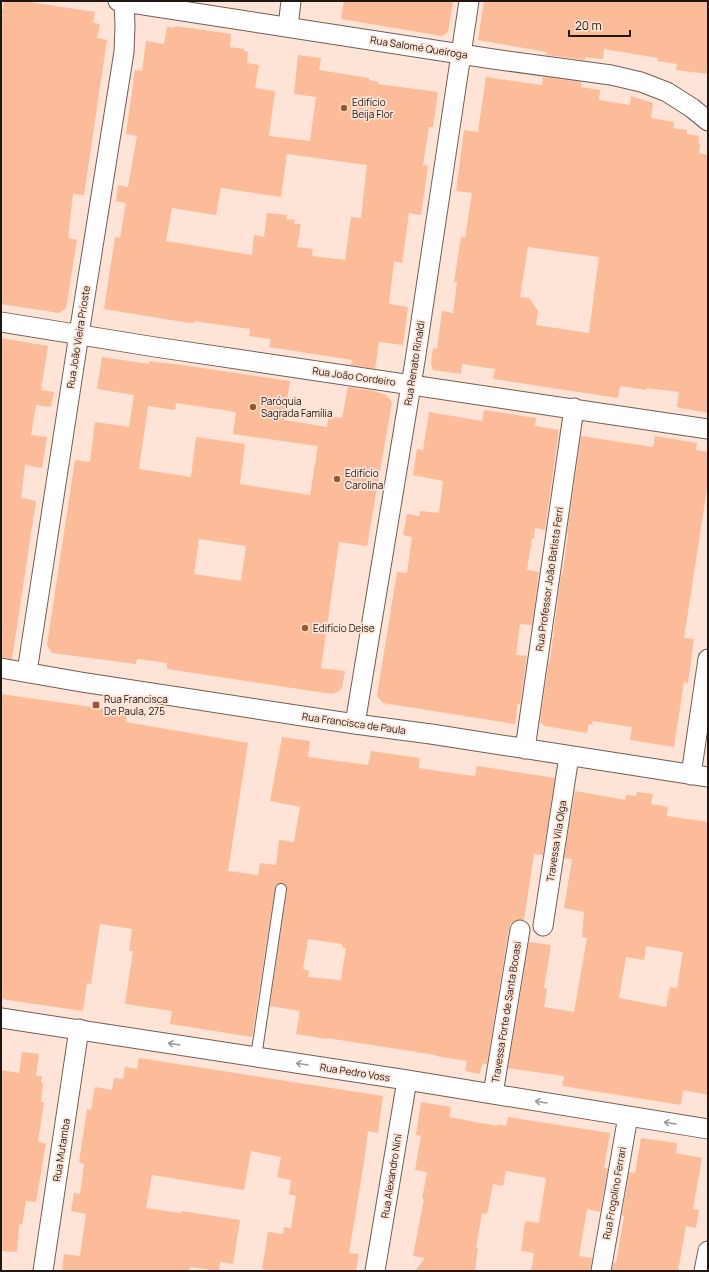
<svg xmlns="http://www.w3.org/2000/svg" width="709" height="1272" font-family="Manrope,sans-serif">
<rect width="100%" height="100%" fill="#fde4d7"/>
<path fill="#fcbb99" fill-rule="evenodd" d="M4 1H23L95 12 93 23 100 24 97 38 107 40 84 195 73 194 68 238 77 240 66 308 59 313 1 304V18Z
M344 1H453L448 32 442 36 341 19Z
M484 1H708V74L676 70 677 64 657 61 658 58 604 49 603 59 585 57V60L546 55 547 52 478 40Z
M175 26 231 34 230 47 244 49V51L248 52 247 63 259 65 255 88 275 91 269 136 310 141 316 97 294 94 298 55 321 58 319 70 369 78V80L378 82V84L438 92 433 127H429L423 165 428 166 421 215 409 213 402 263 394 261 389 304 408 307 403 345 379 342 375 369 351 365 352 360 269 347 271 339 249 336 250 329 194 321V323L183 322 104 309 115 237 120 238 126 203 116 201 118 185 128 187 137 136 126 134 135 70 142 71 146 41 164 44 167 27 175 28ZM287 154 367 165 361 218 351 217 345 260 312 256 313 249 297 247 301 224H294L295 220 286 219 287 215 267 213 264 237 254 235 252 255 166 241 172 208 216 215 221 188 281 197Z
M486 77 542 85 543 77 581 82V87L600 90 599 100 630 105 631 96 653 103 651 118 674 122 673 128 687 130V134L699 136 698 143 700 144 699 153 708 155V413L677 407 679 392 647 388 646 390 620 386 618 398 493 379 495 369 462 364 461 374 433 370 431 363 433 348 437 349 442 311 453 313 457 282H454L461 237 465 238 472 193 456 191 464 130 478 132ZM528 247 599 257 589 333 536 325 538 311 529 298 520 297Z
M1 338 48 346 41 390 54 392 51 407 36 405 31 435 47 437 42 468 25 465 21 498 36 501 12 659 1 657Z
M102 357 149 364V361L196 367 290 381 284 420 327 427 329 416 342 418 348 387 374 391 386 395 392 402 367 546 339 542 321 668 345 671 342 688 338 692 332 694 167 669V663L137 659 136 664 52 653 47 645 75 460 90 462 95 422 129 427 134 395 97 389ZM176 403 236 412 233 434 318 446 310 495 240 484 245 444 196 437 191 477 139 469 148 406 175 410ZM199 539 246 546 241 581 194 574Z
M484 410 536 418 535 426 559 430 545 530 535 528 534 538H532L527 570 539 572 532 625 520 624 516 655 527 656 520 705 518 703 515 724 383 703 377 696 397 572 407 573 412 537 403 535 407 514 419 516 420 511 439 513 443 481 413 475 417 449 423 450 429 412 482 421Z
M581 436 653 447 655 436 697 443 696 450 708 452V482L684 638 694 639 688 683 684 682 674 747 630 740 632 727 593 721 592 725 589 724 587 733 545 726 540 722 549 660H550L561 575 562 576 568 534H567Z
M1 694 127 712 126 722 248 743 228 871 258 875 260 863 276 865 279 840 294 842 300 807 270 801 282 737 310 741 308 757 368 765 371 751 420 758 419 768 459 774 475 776 477 766 555 778 543 855 534 854 524 920H516L511 923 509 928 487 1064H482L480 1074 465 1071 467 1061 436 1056V1055L327 1038V1039L296 1034 300 1011 270 1006 287 890 285 884 282 883 276 885 275 888 252 1037 170 1024 172 1011 125 1004 133 951H129L132 929 100 924 91 984 87 983 83 1011 1 999ZM308 939 342 944V947L346 948 341 980 308 977 309 971 303 969Z
M575 791 625 800 626 795 636 796 637 792 653 794 651 804 668 807 667 816 708 822V1095L683 1090 681 1105 562 1086 564 1076 508 1068 529 942 551 945 544 988 547 989 544 1007 574 1012 587 938 582 937 584 912 564 908 572 859 564 858ZM646 946 683 952 677 988 670 987 666 1007 619 998 626 957 644 960Z
M22 1052 39 1054 36 1076H42L41 1083H43L41 1102H44L38 1142 46 1143 36 1202 26 1201 22 1225 19 1224 17 1252 1 1251V1070L19 1073Z
M139 1058 383 1096 378 1133 368 1131 364 1162 349 1253 359 1254 356 1271H274L262 1269 268 1232 283 1234 284 1227 291 1228 296 1196 289 1194 291 1180 277 1177 281 1157 251 1151 244 1190 152 1175 146 1208 181 1213 182 1211 240 1220 233 1264 220 1262 219 1271 190 1267 189 1271H62L64 1254 80 1256 86 1214 71 1211 74 1193 80 1194 84 1164 79 1162 87 1109 91 1110 95 1087 112 1090 114 1078 123 1079 125 1067 137 1069Z
M421 1102 451 1107 449 1117 497 1126V1124L506 1126 508 1117 610 1133 604 1168H608L600 1212 587 1209 579 1256 592 1258 590 1271H531L534 1253 521 1251 525 1221 539 1223 546 1178 506 1171 503 1186 493 1184 487 1214 482 1213 476 1248H478L475 1271H415L425 1258 413 1256 424 1199H422L427 1172 415 1170 421 1136 416 1135Z
M641 1138 677 1143 676 1153 702 1158 693 1209 699 1210 696 1228 686 1226 678 1271H612L614 1262 616 1263 621 1234 624 1216H622L629 1172 635 1173Z"/>
<g fill="none" stroke-linecap="round" stroke-linejoin="round">
<g stroke="#735d52" stroke-width="12">
<path id="lane" d="M256 1057 281 889"/>
</g>
<g stroke="#735d52" stroke-width="21">
<path id="street" d="M118 1 493 59 611 75 641 82 667 92 692 108 708 121
M288 27 291 1
M1 322 155 347 708 429
M1 668 81 682 355 724 431 734 708 777
M27 672 79 334 124 52 125 26 124 1
M355 724 415 361 469 1
M525 749 574 408
M691 775 708 659
M543 926 569 756
M1 1018 407 1080 708 1129
M493 1094 520 930
M43 1271 79 1029
M375 1271 407 1080
M601 1271 628 1116
M704 1271 708 1251"/>
</g>
<use href="#lane" stroke="#fff" stroke-width="10"/>
<use href="#street" stroke="#fff" stroke-width="19"/>
</g>
<defs><path id="oneway-shaft" d="M-6 0H5M1.5-3L5.5 0L1.5 3" fill="none" stroke-width="1.6" stroke-linecap="round" stroke-linejoin="round"/></defs>
<g stroke="#9b9794">
<use href="#oneway-shaft" transform="translate(174 1044) rotate(-171)"/>
<use href="#oneway-shaft" transform="translate(302 1064) rotate(-171)"/>
<use href="#oneway-shaft" transform="translate(541 1102) rotate(-171)"/>
<use href="#oneway-shaft" transform="translate(670 1123) rotate(-171)"/>
</g>
<g fill="#9d572e" stroke="#fde4d7" stroke-width="1.5">
<circle cx="344" cy="108" r="4"/>
<circle cx="253" cy="407" r="4"/>
<circle cx="337" cy="479" r="4"/>
<circle cx="305" cy="628" r="4"/>
<rect x="92" y="701" width="8" height="8" rx="2"/>
</g>
<g text-anchor="middle" stroke-width="3.5" stroke-linejoin="round" paint-order="stroke">
<g font-size="10" fill="#201712" stroke="#fde4d7">
<text transform="translate(419 47) rotate(9)" y="4">Rua Salomé Queiroga</text>
<text transform="translate(78 337) rotate(-81)" y="4">Rua João Vieira Prioste</text>
<text transform="translate(414 363) rotate(-81)" y="4">Rua Renato Rinaldi</text>
<text transform="translate(354 376) rotate(8)" y="4">Rua João Cordeiro</text>
<text transform="translate(549 579) rotate(-82)" y="4">Rua Professor João Batista Ferri</text>
<text transform="translate(354 723) rotate(8)" y="4">Rua Francisca de Paula</text>
<text transform="translate(556 841) rotate(-81)" y="4">Travessa Vila Olga</text>
<text transform="translate(506 1012) rotate(-81)" y="4">Travessa Forte de Santa Booasi</text>
<text transform="translate(355 1072) rotate(9)" y="4">Rua Pedro Voss</text>
<text transform="translate(61 1150) rotate(-81)" y="4">Rua Mutamba</text>
<text transform="translate(391 1176) rotate(-81)" y="4">Rua Alexandro Nini</text>
<text transform="translate(614 1193) rotate(-80)" y="4">Rua Frogolino Ferrari</text>
</g>
<g font-size="10" fill="#201712" stroke="#fde4d7" text-anchor="start">
<text x="352" y="106">Edifício<tspan x="352" dy="12">Beija Flor</tspan></text>
<text x="261" y="405">Paróquia<tspan x="261" dy="12">Sagrada Família</tspan></text>
<text x="345" y="477">Edifício<tspan x="345" dy="12">Carolina</tspan></text>
<text x="313" y="632">Edifício Deise</text>
<text x="104" y="703">Rua Francisca<tspan x="104" dy="12">De Paula, 275</tspan></text>
</g>
</g>
<rect width="709" height="1272" fill="none" stroke="#201712" stroke-width="4"/>
<path d="M569 30v6h61v-6" fill="none" stroke="#201712" stroke-width="2"/>
<text x="575" y="30" font-size="12" fill="#201712" stroke="#fde4d7" stroke-width="3" paint-order="stroke">20 m</text>
</svg>
